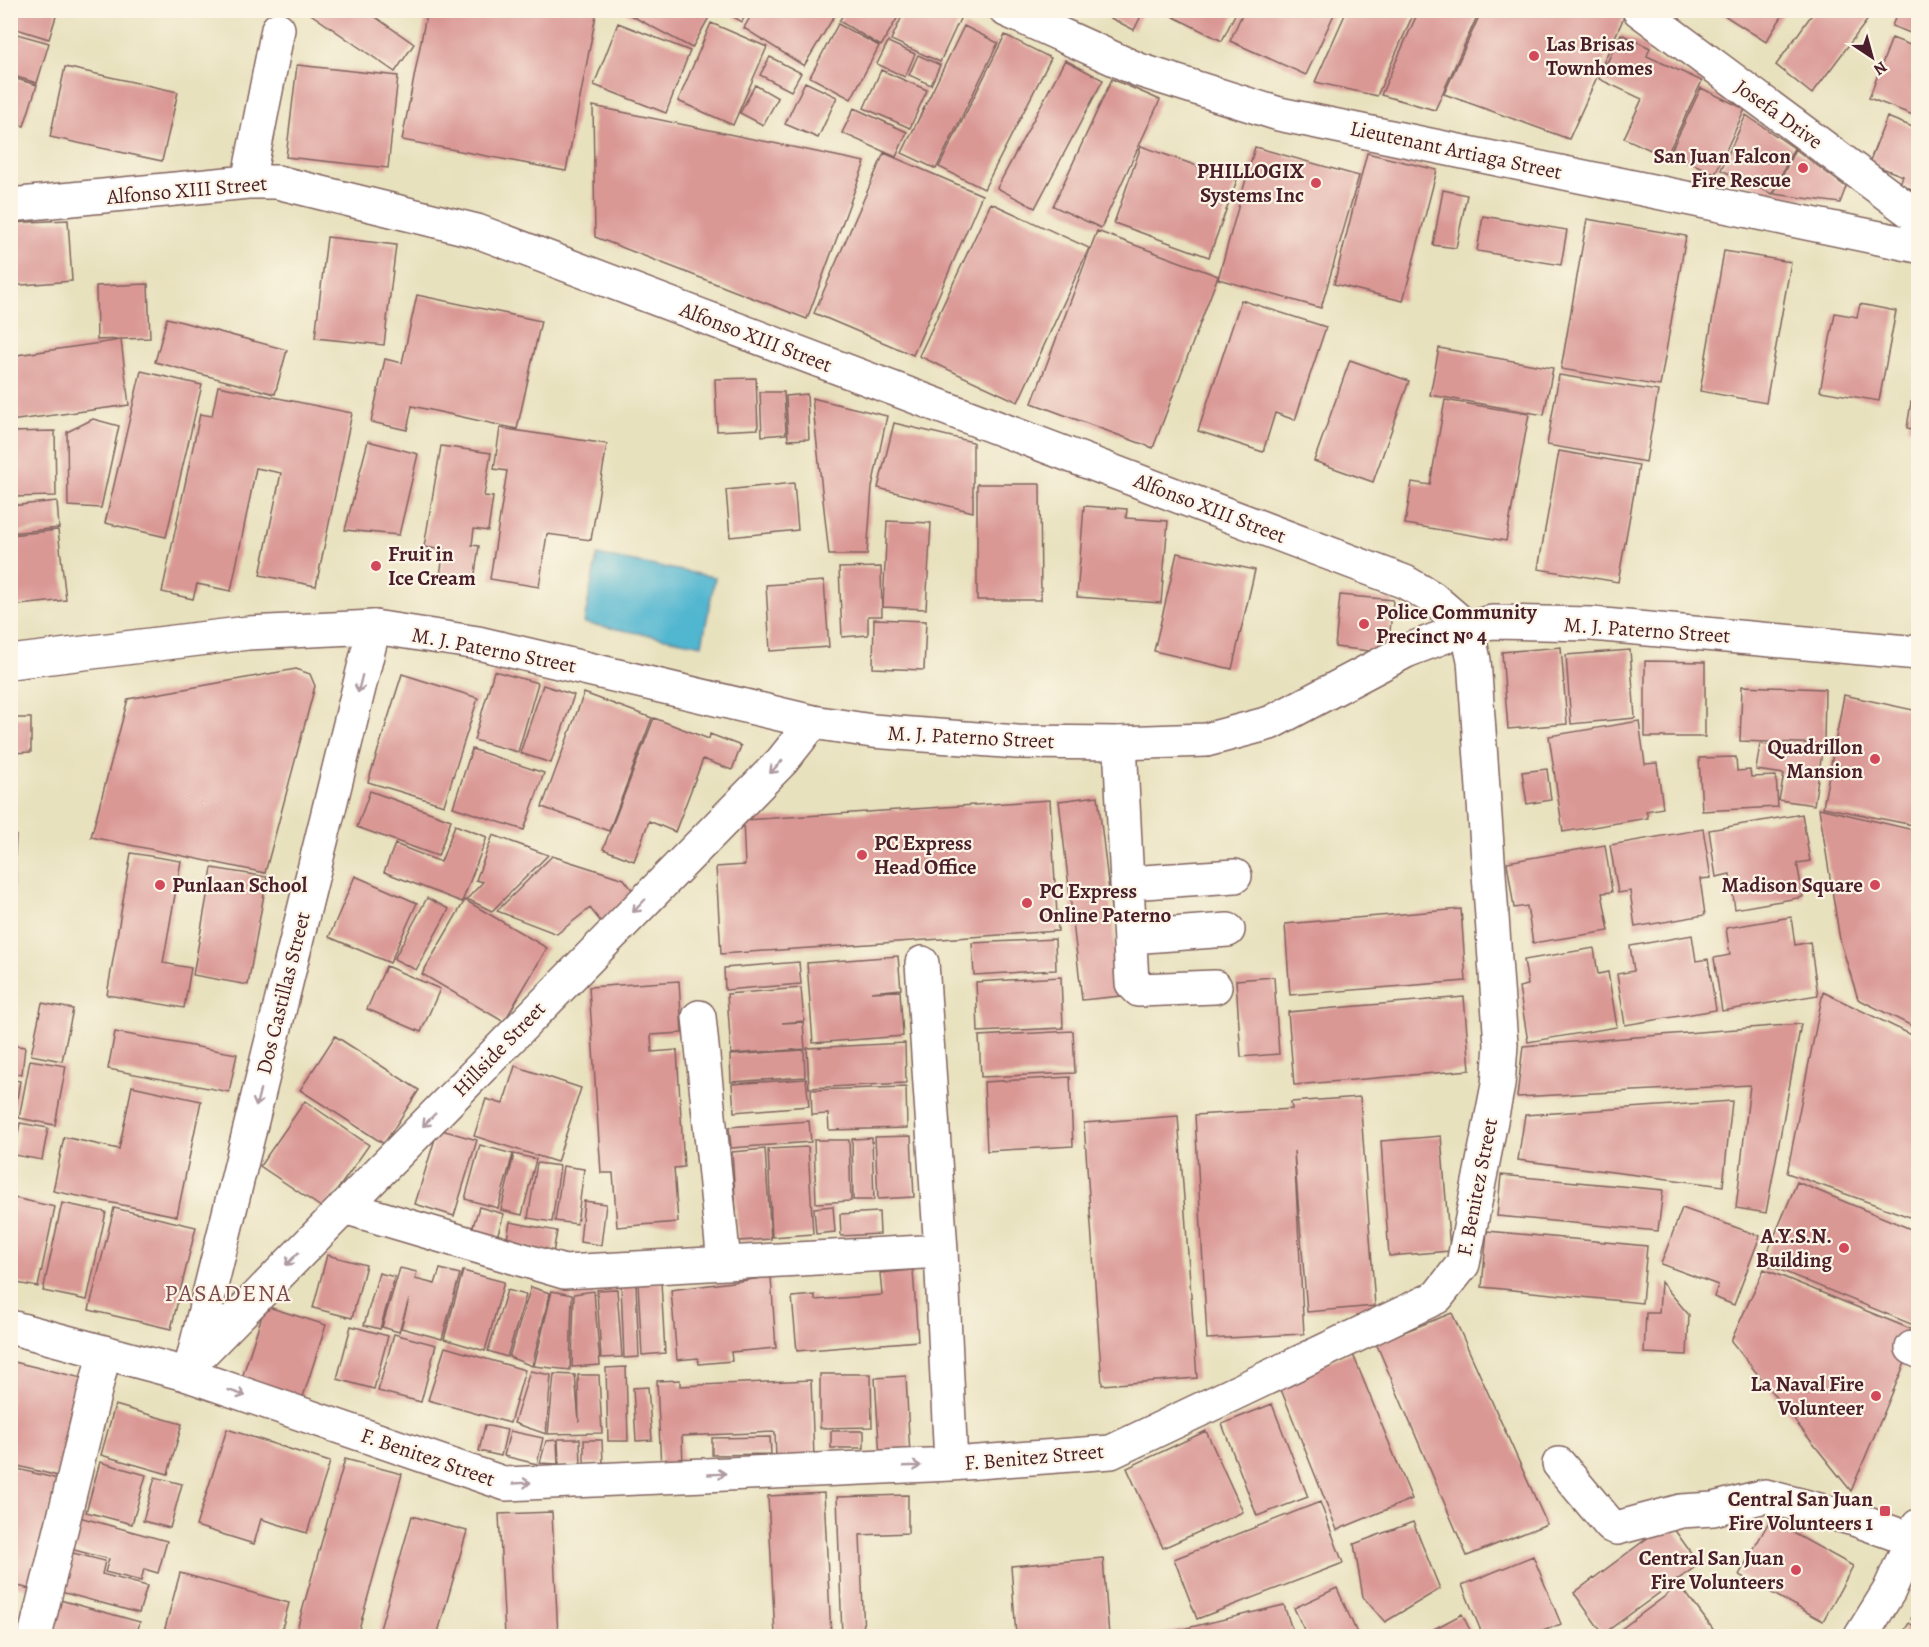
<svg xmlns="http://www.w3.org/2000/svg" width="1929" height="1647" font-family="Alegreya,serif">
<rect width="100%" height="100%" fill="#fcf5e5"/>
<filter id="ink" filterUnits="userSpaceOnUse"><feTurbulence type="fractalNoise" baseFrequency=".0167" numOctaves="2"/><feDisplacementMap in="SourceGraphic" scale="12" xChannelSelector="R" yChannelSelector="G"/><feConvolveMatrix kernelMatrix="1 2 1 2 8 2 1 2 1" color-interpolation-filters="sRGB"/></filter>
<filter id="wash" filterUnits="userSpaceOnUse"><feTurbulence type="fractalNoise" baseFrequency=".008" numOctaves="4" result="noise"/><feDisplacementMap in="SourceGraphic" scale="24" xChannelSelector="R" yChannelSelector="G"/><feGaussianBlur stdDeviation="1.35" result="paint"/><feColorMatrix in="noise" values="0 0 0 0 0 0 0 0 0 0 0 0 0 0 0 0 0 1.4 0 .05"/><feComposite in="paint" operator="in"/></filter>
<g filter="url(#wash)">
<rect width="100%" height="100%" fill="#e8e1be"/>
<path fill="#51b6d0" stroke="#4e6a7e" stroke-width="1.5" d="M597 555 715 577 702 645 584 623Z"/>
<g id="blocks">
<path fill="#da9895" d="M10 10H58L49 39 10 27Z
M305 10H365L414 44 395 72Z
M427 10H597L566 171 402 140Z
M628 10H713L692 48 626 13Z
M722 10H748L742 22Z
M754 10H838L804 66 744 28Z
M846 10H902L881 46 839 21Z
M905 10H964L940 62 891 40Z
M1095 10H1144L1134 30Z
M1160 10H1237L1222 41Z
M1244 10H1336L1306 75 1230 41Z
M1347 10H1415L1377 96 1315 82Z
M1419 10H1480L1435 110 1381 95Z
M1482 10H1610L1624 17 1569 139 1444 94Z
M1716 10H1786L1766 42Z
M1815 10H1875L1812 94 1776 65Z
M1898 10H1918V36L1892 26Z
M618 23 690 51 666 113 594 85Z
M711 23 767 47 733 125 678 101Z
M838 24 879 46 851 99 810 77Z
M964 26 998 43 936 169 902 153Z
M10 32 49 43 37 83 10 75Z
M1621 34 1650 48 1647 56 1702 81 1666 157 1624 138 1642 99 1599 79Z
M1005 35 1051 58 984 189 939 167Z
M1892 38 1918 48V117L1869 98Z
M888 42 915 54 905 77 877 64Z
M918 55 940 65 931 85 909 75Z
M770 57 801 73 791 91 760 75Z
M1065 60 1103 80 1035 208 997 188Z
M297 65 398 76 388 168 286 157Z
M65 67 178 92 162 161 50 137Z
M881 70 927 90 910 128 864 108Z
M10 77 37 85 24 126 10 122Z
M1112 79 1160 100 1101 228 1053 206Z
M805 82 837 97 818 138 785 124Z
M755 85 778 98 763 125 740 113Z
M1701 88 1745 109 1715 174 1670 153Z
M593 106 865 162 807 319 595 237Z
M854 108 907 132 896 157 842 133Z
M1746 115 1794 148 1772 194 1721 170Z
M1887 117 1918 129V192L1900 184 1903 176 1869 163Z
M1141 146 1237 180 1209 257 1114 223Z
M1255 147 1359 176 1321 308 1218 279Z
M1795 149 1846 187 1840 203 1774 194Z
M884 153 982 195 913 355 814 313Z
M1367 153 1437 170 1403 301 1334 284Z
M1443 190 1467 195 1456 248 1433 245Z
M991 203 1089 248 1018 402 919 356Z
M1483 216 1567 230 1561 265 1477 251Z
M1587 219 1686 236 1660 386 1561 369Z
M68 220 72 281 10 286V223Z
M1097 231 1218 276 1153 448 1032 403Z
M327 237 396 245 384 345 315 338Z
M1724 251 1791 262 1766 403 1700 391Z
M148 284 150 338 97 340 96 286Z
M417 295 541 321 517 429 412 406 407 430 371 422 385 359 402 363Z
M1241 300 1326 327 1295 420 1275 413 1263 452 1198 431Z
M1860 304 1896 311 1879 401 1820 391 1835 313 1857 317Z
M167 318 287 350 275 394 155 362Z
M121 340 129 405 10 421V356Z
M1439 348 1553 368 1544 415 1430 395Z
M1350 360 1409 381 1373 482 1314 461Z
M141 371 202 385 166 537 105 523Z
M1559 375 1658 391 1646 462 1547 445Z
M756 378 758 429 717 431 715 379Z
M218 386 352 413 316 586 260 575 281 473 256 468 231 591 197 584 193 599 162 592 200 414 212 416Z
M760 392H784L786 434 762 436Z
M807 394 809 439 788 440 786 396Z
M812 398 887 416 872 487 867 555H829Z
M1445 400 1529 414 1506 541 1405 524 1412 482 1430 485Z
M1911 402 1918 403V430L1907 428Z
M93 419 119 426 101 508 68 506 67 432Z
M894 423 973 442V512L878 488Z
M500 428 607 444 591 540 547 534 539 587 490 579 507 471 494 469Z
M55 431 56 496 10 497V432Z
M368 441 418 454 399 535 345 530Z
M441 446 491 453 484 496 493 497 488 531 474 529 472 545 479 546 474 580 440 575 444 550 424 547Z
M1559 451 1639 465 1618 582 1538 569Z
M794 483 798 530 730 537 726 490Z
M977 484H1040L1041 600H977Z
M57 501 59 528 10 533V506Z
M1084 506 1127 509 1126 518 1168 521 1161 603 1077 597Z
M887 521 931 523 926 609 883 607Z
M58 530 66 600 10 606V535Z
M1177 553 1255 570 1232 669 1154 651Z
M881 567 882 616H868V635L842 637 839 568Z
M824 581 829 647 770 651 766 585Z
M1340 595 1393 600 1388 653 1335 647Z
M874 619 926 621 924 670 873 668Z
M1561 647 1567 724 1508 729 1502 652Z
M1630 650 1635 718 1571 724 1566 655Z
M1645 661 1705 662V737H1645Z
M296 669 310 674 315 686 265 873 91 837 128 699Z
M494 671 538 683 518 752 474 740Z
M402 674 478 698 444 805 368 782Z
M543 685 574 695 551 763 520 753Z
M1742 686 1825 689 1824 744 1740 741Z
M584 693 652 718 609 831 542 807Z
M1844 695 1918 711V826L1823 807Z
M10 718H31V752L10 753Z
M654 718 709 739 710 734 741 746 732 770 703 759 675 832 649 821 634 861 603 849Z
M1639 721 1645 764 1657 763 1663 808 1646 811 1648 818 1563 832 1549 736Z
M1760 744 1822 753 1814 805 1779 800 1784 774 1756 770Z
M472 749 544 773 524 830 453 807Z
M1736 757 1737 771 1750 770 1751 777 1776 776 1778 807 1702 811 1699 758Z
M1547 769 1551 800 1527 804 1522 772Z
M370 791 451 820 438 856 357 827Z
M1098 796 1121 996 1082 1000 1059 801Z
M1050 800 1058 931 721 954 716 867 745 865 743 820Z
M1819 808 1918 831V1029L1858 999 1840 940Z
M1802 814 1810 861 1797 863 1803 897 1735 909 1730 874 1716 877 1709 830Z
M455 825 487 837 462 902 384 872 395 844 441 862Z
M1703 829 1711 878 1700 879 1705 915 1635 927 1630 891 1618 893 1610 845Z
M10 834 16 835 13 892H10Z
M493 835 548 855 492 911 467 899 483 882 476 880Z
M1605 845 1612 892 1602 893 1609 931 1533 943 1527 906 1514 908 1507 862Z
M131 853 181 861 163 963 191 968 184 1008 107 995Z
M552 856 624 879 636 895 601 922 590 908 557 934 497 911Z
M212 868 267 877 248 985 193 975Z
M355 876 417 903 390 963 329 937Z
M427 898 449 909 416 970 394 959Z
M465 900 547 948 504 1022 422 974Z
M1461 909 1466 981 1290 995 1285 924Z
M1791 917 1795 945 1810 942 1818 995 1722 1011 1714 958 1730 955 1726 928Z
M1692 935 1696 961 1708 959 1716 1010 1625 1025 1617 974 1634 971 1630 946Z
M1055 939 1056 970 974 975 972 943Z
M1594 948 1598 974 1608 972 1617 1027 1528 1042 1519 987 1528 985 1524 960Z
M898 956 901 989 871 992 900 991 903 1036 813 1043 807 963Z
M799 962 801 984 725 990 724 968Z
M386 966 440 989 421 1032 367 1009Z
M1061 977 1063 1028 978 1032 976 982Z
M1274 977 1279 1054 1241 1057 1236 980Z
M679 981 682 1033 651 1035 652 1052 677 1050 684 1167 674 1168 678 1222 617 1227 613 1173H601L589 987Z
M801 988 804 1021 782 1023 803 1022 805 1049 731 1054 727 994Z
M1823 992 1918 1038V1220L1787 1173Z
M1464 997 1470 1070 1294 1085 1288 1012Z
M42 1003 73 1009 62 1061 31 1055Z
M1801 1024 1766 1213 1736 1208 1750 1085 1517 1097 1523 1046Z
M1073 1031 1075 1073 981 1077 979 1036Z
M115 1032 237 1054 229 1092 108 1069Z
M335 1036 419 1090 384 1144 300 1090Z
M905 1043 906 1083 809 1088 807 1048Z
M10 1045 25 1047 22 1074 10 1073Z
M804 1050 805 1077 731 1082 730 1055Z
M30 1060 66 1066 55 1125 19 1118Z
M515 1066 581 1088 557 1162 474 1136 486 1099 503 1104Z
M1070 1077 1073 1146 987 1151 984 1082Z
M10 1079 20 1081 15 1109 10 1108Z
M806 1079 809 1106 734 1112 732 1084Z
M132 1086 201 1101 177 1216 53 1191 64 1137 119 1149Z
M906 1087 907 1128 829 1130 828 1114 812 1115 811 1090Z
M1360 1097 1375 1306 1307 1312 1294 1151 1304 1334 1207 1339 1195 1115 1292 1109 1291 1102Z
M305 1101 369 1145 324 1209 260 1166Z
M1732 1101 1723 1186 1518 1160 1525 1115Z
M10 1110H14L12 1126H10Z
M1178 1116 1197 1378 1102 1385 1084 1123Z
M809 1121 811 1142 731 1148 729 1127Z
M20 1123 48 1128 42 1160 14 1155Z
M438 1129 477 1140 454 1216 415 1204Z
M911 1136 914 1197 878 1199 875 1137Z
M1441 1136 1450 1251 1389 1256 1381 1141Z
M872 1138 874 1200H853L852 1139Z
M814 1140H849L851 1201 816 1203Z
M480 1145 513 1154 498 1208 465 1199Z
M808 1147 813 1234 772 1237 768 1149Z
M765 1149 771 1239 738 1241 732 1152Z
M514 1154 536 1159 522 1215 501 1210Z
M537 1163 560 1166 552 1222 528 1218Z
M563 1166 584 1169 577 1224 555 1221Z
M1501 1175 1663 1190 1658 1231 1497 1216Z
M1797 1182 1918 1232V1327L1763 1263Z
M15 1198 55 1207 38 1287 17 1283 11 1310 10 1218Z
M584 1201 606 1204 601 1245 580 1242Z
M62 1203 106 1212 87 1300 43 1291Z
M833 1206 835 1232 816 1234 814 1208Z
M479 1207 504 1214 496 1240 471 1233Z
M114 1208 196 1227 171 1329 89 1310Z
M1682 1208 1760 1236 1734 1305 1714 1297 1718 1285 1661 1264Z
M879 1212 880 1234 841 1236 840 1214Z
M510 1222 557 1231 553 1253 506 1244Z
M1487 1231 1647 1246 1642 1303 1482 1287Z
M327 1255 366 1265 352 1318 313 1308Z
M400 1268 417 1272 415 1279 435 1284 440 1269 460 1274 442 1339 401 1328 409 1299 399 1332 382 1327Z
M1764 1269 1918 1332 1851 1491 1731 1341Z
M913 1270 918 1341 797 1351 792 1297 815 1295V1300L882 1295 880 1273Z
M463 1271 504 1282 485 1351 444 1339Z
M379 1273 395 1277 380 1329 364 1325Z
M771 1277 776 1348 731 1352 732 1361 699 1364 698 1358 677 1360 671 1290Z
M661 1282 665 1353 642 1355 638 1283Z
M1661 1282 1689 1315 1687 1355 1644 1353 1646 1313H1659Z
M621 1285H636L639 1357 624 1358Z
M531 1287 550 1293 532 1366 509 1357Z
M617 1289 622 1357 601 1358 597 1290Z
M507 1290 526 1295 507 1357 488 1351Z
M552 1291 572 1295 570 1370 534 1366Z
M594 1291 600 1365 572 1367 574 1294Z
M265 1306 326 1325 302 1400 241 1381Z
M1452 1313 1547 1524 1467 1556 1376 1343Z
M351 1326 388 1336 374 1389 337 1379Z
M394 1334 436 1345 421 1402 378 1391Z
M445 1347 525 1370 510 1423 428 1400Z
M1352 1352 1412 1499 1337 1530 1278 1382Z
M10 1361 82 1378 58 1476 10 1464Z
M626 1367 628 1441H608L606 1368Z
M530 1371 551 1375 546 1434 514 1423Z
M554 1374 575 1375 579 1422 578 1375H599L602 1433 548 1434Z
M820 1374H871L872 1427 820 1428Z
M906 1376 910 1457 880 1459 875 1378Z
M680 1380V1386L811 1380 814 1457 776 1459 775 1432 682 1436 683 1468H661L657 1381Z
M648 1387 652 1440 636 1441 633 1388Z
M1272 1404 1308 1497 1257 1516 1222 1424Z
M115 1405 182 1424 168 1474 101 1455Z
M485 1425 507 1430 501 1456 479 1451Z
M227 1429 330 1462 307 1533 261 1519 254 1544 196 1526Z
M510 1431 543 1438 537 1464 504 1456Z
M831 1431H864V1448H831Z
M1206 1431 1243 1512 1163 1548 1127 1468Z
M770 1437 771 1454 712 1455V1438Z
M558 1439H580L581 1465 559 1466Z
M557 1440 558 1464 540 1463 546 1441Z
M584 1440H602L603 1463 584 1464Z
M345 1459 402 1474 357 1636H295Z
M100 1462 146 1475 132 1524 86 1512Z
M10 1467 58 1479 30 1589 10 1584Z
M155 1477 182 1484 170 1528 143 1521Z
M824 1493 831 1636H775L768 1496Z
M908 1495V1533L860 1535 864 1636H842L837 1497Z
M1320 1502 1343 1563 1197 1619 1174 1559Z
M552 1512 558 1636H505L499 1514Z
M412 1516 467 1531 437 1636H378Z
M79 1517 167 1541 158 1573 144 1569 141 1581 105 1572 109 1559 70 1549Z
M1770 1520 1853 1566 1823 1621 1739 1575Z
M1413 1522 1440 1589 1385 1622 1363 1597 1354 1544Z
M1669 1522 1699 1564 1603 1634 1574 1593Z
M69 1552 105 1561 102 1574 147 1586 139 1613 57 1591Z
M1533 1556 1561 1624 1530 1636H1483L1462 1585Z
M1103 1558 1109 1636H1016L1011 1566Z
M180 1573 289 1603 280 1636H180L164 1632Z
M1680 1585 1718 1636H1612Z
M1337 1588 1357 1633 1349 1636H1307L1294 1608Z
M60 1600 140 1622 136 1636H50Z
M1284 1605 1294 1636H1153Z
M1918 1605V1623L1911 1619Z
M1462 1614 1473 1636H1421Z
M1909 1623 1918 1629V1636H1901Z"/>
</g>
</g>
<g filter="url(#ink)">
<use href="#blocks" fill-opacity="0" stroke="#81635e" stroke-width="1.5"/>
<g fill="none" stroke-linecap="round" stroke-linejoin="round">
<g stroke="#81635e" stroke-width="36">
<path id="minor" d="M1006 10 1139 70 1279 114 1918 246
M1639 10 1918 217
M248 182 278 29
M10 205 248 182H277L477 231 1405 582 1431 597 1467 628 1474 660 1501 1045 1498 1085 1463 1264 1437 1297 1111 1452 951 1464 506 1484 182 1373 10 1327
M1120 743 1132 983 1139 990 1215 987
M1128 883 1235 876
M1130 937 1228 930
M922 963 941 1251 951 1464
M699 1017 724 1263
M344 1207 564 1272 941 1251
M1912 1348 1918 1351
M193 1359 374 627
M182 1373 782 761 813 722
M1559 1464 1611 1526 1617 1528 1681 1511 1713 1509 1765 1496 1854 1519 1912 1540
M35 1636 104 1354"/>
</g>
<g stroke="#81635e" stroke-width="36">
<path id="major" d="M10 662 248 633 374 627 478 643 813 722 872 731 1017 742 1120 743 1206 740 1270 723 1406 651 1467 628 1492 622 1592 624 1918 653
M1861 1636 1889 1591 1918 1526"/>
</g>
<use href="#minor" stroke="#fff" stroke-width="33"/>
<use href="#major" stroke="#fff" stroke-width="33"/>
</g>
<defs><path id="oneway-shaft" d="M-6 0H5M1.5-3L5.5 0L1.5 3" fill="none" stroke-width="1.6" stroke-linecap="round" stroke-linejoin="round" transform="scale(1.5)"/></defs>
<g stroke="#ae9aa0">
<use href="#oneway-shaft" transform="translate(360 684) rotate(104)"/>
<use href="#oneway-shaft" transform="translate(776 767) rotate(134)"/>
<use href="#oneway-shaft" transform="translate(639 906) rotate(134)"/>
<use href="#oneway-shaft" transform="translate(258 1098) rotate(104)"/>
<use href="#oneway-shaft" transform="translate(429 1120) rotate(134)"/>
<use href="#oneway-shaft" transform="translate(292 1259) rotate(135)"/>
<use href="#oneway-shaft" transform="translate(237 1393) rotate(19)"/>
<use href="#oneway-shaft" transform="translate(912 1466) rotate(-2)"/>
<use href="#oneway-shaft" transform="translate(717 1474) rotate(-3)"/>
<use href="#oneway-shaft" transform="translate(522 1483) rotate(-3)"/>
</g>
</g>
<g fill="#d1495b" stroke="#fcf5e5" stroke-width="2">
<circle cx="1534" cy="56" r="6"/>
<circle cx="1803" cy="168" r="6"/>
<circle cx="1316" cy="183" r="6"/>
<circle cx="376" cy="566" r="6"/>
<circle cx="1364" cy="624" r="6"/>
<circle cx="1875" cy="759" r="6"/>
<circle cx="862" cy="855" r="6"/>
<circle cx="160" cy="885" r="6"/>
<circle cx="1875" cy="885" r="6"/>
<circle cx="1027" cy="903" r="6"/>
<circle cx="1844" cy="1248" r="6"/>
<circle cx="1876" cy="1396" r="6"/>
<rect x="1879" y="1505" width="12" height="12" rx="3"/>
<circle cx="1796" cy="1570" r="6"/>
</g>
<g text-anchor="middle" stroke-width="4.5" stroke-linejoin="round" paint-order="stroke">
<g font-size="21" font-weight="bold" fill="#4a1f2b" stroke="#fcf5e5" text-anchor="end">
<text x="1546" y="51" text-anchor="start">Las Brisas<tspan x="1546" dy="24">Townhomes</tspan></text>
<text x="1791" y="163">San Juan Falcon<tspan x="1791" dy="24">Fire Rescue</tspan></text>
<text x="1304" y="178">PHILLOGIX<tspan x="1304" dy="24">Systems Inc</tspan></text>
<text x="388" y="561" text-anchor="start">Fruit in<tspan x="388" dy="24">Ice Cream</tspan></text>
<text x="1376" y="619" text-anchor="start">Police Community<tspan x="1376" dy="24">Precinct № 4</tspan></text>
<text x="1863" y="754">Quadrillon<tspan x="1863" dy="24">Mansion</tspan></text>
<text x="874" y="850" text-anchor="start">PC Express<tspan x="874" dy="24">Head Office</tspan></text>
<text x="172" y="892" text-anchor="start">Punlaan School</text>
<text x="1863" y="892">Madison Square</text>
<text x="1039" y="898" text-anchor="start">PC Express<tspan x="1039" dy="24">Online Paterno</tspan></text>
<text x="1832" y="1243">A.Y.S.N.<tspan x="1832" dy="24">Building</tspan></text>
<text x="1864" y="1391">La Naval Fire<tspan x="1864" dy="24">Volunteer</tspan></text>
<text x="1873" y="1506">Central San Juan<tspan x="1873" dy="24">Fire Volunteers 1</tspan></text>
<text x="1784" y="1565">Central San Juan<tspan x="1784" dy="24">Fire Volunteers</tspan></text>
</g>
<g font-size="21" fill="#4a1f2b" stroke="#fcf5e5">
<text transform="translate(1779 114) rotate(36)" y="7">Josefa Drive</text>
<text transform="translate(1456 150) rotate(12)" y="7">Lieutenant Artiaga Street</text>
<text transform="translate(187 190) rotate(-5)" y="7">Alfonso XIII Street</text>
<text transform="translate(756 337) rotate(21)" y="7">Alfonso XIII Street</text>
<text transform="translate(1210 508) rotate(21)" y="7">Alfonso XIII Street</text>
<text transform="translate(1647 630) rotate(4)" y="7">M. J. Paterno Street</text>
<text transform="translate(494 650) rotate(11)" y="7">M. J. Paterno Street</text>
<text transform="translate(971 737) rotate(3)" y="7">M. J. Paterno Street</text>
<text transform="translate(283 993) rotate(-76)" y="7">Dos Castillas Street</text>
<text transform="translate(499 1049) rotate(-46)" y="7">Hillside Street</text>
<text transform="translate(1477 1187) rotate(-79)" y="7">F. Benitez Street</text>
<text transform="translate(428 1457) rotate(19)" y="7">F. Benitez Street</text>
<text transform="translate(1034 1457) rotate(-5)" y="7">F. Benitez Street</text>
</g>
<g font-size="24" letter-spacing="1.5" fill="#7c4950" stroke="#fcf5e5">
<text x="228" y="1301">PASADENA</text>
</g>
</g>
<rect width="1929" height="1647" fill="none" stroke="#fcf5e5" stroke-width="36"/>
<g transform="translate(1872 57) rotate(144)" stroke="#fcf5e5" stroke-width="4.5" paint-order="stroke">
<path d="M0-4.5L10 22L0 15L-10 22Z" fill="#4a1f2b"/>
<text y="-9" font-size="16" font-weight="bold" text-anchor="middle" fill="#4a1f2b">N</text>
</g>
</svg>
